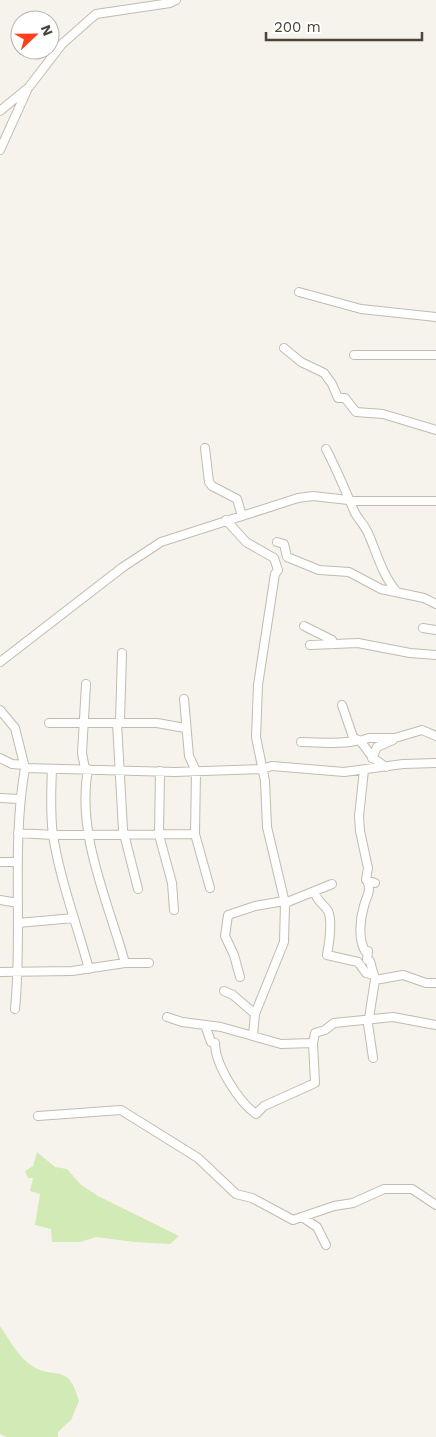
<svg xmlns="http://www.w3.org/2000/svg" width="436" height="1437" font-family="'Work Sans',sans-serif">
<rect width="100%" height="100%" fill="#f6f3ec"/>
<path fill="#d2eab5" d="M37 1152 55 1167 67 1169 80 1184 98 1196 179 1236 170 1244 134 1242 96 1237 80 1242H52L51 1229 35 1225 40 1194 30 1191 33 1178H28L25 1171 33 1166Z
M0 1326C8 1338 17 1354 28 1363 53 1383 68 1359 79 1401L71 1420 58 1432V1437H7L0 1434Z"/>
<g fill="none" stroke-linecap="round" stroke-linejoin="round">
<g stroke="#c2bbae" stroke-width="10">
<path id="minor" d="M0 111 29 87 62 44 96 14 170 3 176 0
M0 150 28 88
M299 292 361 309 436 317
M284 348 301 362 324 373 332 384 338 398H345L356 412 383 414 436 430
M354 355H436
M205 448 209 482 212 486 237 499 242 516
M326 449C337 470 346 492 355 513 359 520 365 526 368 533 377 553 382 575 397 592
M226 520 246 542 274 558 278 570 275 574 258 685 256 737 265 781 267 827 285 903 284 942 255 1014 253 1035
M277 542 284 544 287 557 319 570 349 572 381 589 424 598 436 604
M304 626 332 640 334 644
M423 628 436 630
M310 645 358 643 410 653 436 655
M0 662 123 567 161 542 298 498 313 496 357 501H436
M184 699 189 756 196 771 195 834 210 888
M342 705 353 737 362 743 373 758 386 767
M0 710 15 728 25 768 174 772 262 769 272 766 344 772 403 764 436 763
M120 721 122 653
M49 723H117
M359 741 369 738H395L422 730 436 736
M301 742C317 742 345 745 358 740
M0 758 12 764 24 765
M372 758 377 747 393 740
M52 769C51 791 50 813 53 835 60 880 77 925 89 969
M85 769 82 753 86 684
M88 769C76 834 108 901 125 963
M364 770 359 816 360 831 368 868 366 880 375 883
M160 771 159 835 172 883 174 910
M0 798 20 799
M18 833 53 835 195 834
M0 862H17
M368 883C371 893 366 897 364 906 360 919 358 939 365 951H368L367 960 370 961 375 980 368 1024 373 1058
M138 889 123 830 117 723H157L185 728
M315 892C316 901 324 904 328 911 333 922 329 944 327 955L358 962 366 973 374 975
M0 900 18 903
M285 903 332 884
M18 923 74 918
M0 972 72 971 125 963H149
M240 977 234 955 225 936 228 915 255 906 284 901
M375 980 403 975 426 983H436
M224 991 233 995 255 1014
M15 1009C23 929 11 848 25 768
M167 1017 182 1022 221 1027 281 1044 313 1043 315 1033 325 1030 334 1023 393 1017 436 1025
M205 1025 211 1042 215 1043C215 1065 239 1102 256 1114L264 1106 315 1083 313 1043
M38 1116 121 1110 198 1158 236 1194 252 1198 293 1220 334 1206 353 1203 384 1189H412L436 1205
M302 1217 317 1227 326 1245"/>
</g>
<use href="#minor" stroke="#fff" stroke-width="8"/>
</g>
<g transform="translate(35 35) rotate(68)"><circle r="24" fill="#ffffff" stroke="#b7b4b0"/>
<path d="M0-4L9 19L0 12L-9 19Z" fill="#fc3f1d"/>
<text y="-8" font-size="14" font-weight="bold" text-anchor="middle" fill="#4b4439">N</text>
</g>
<path d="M266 32v8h156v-8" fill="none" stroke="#4b4439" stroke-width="2.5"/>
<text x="274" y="32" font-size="15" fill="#4b4439" stroke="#ffffff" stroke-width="4" paint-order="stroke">200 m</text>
</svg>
